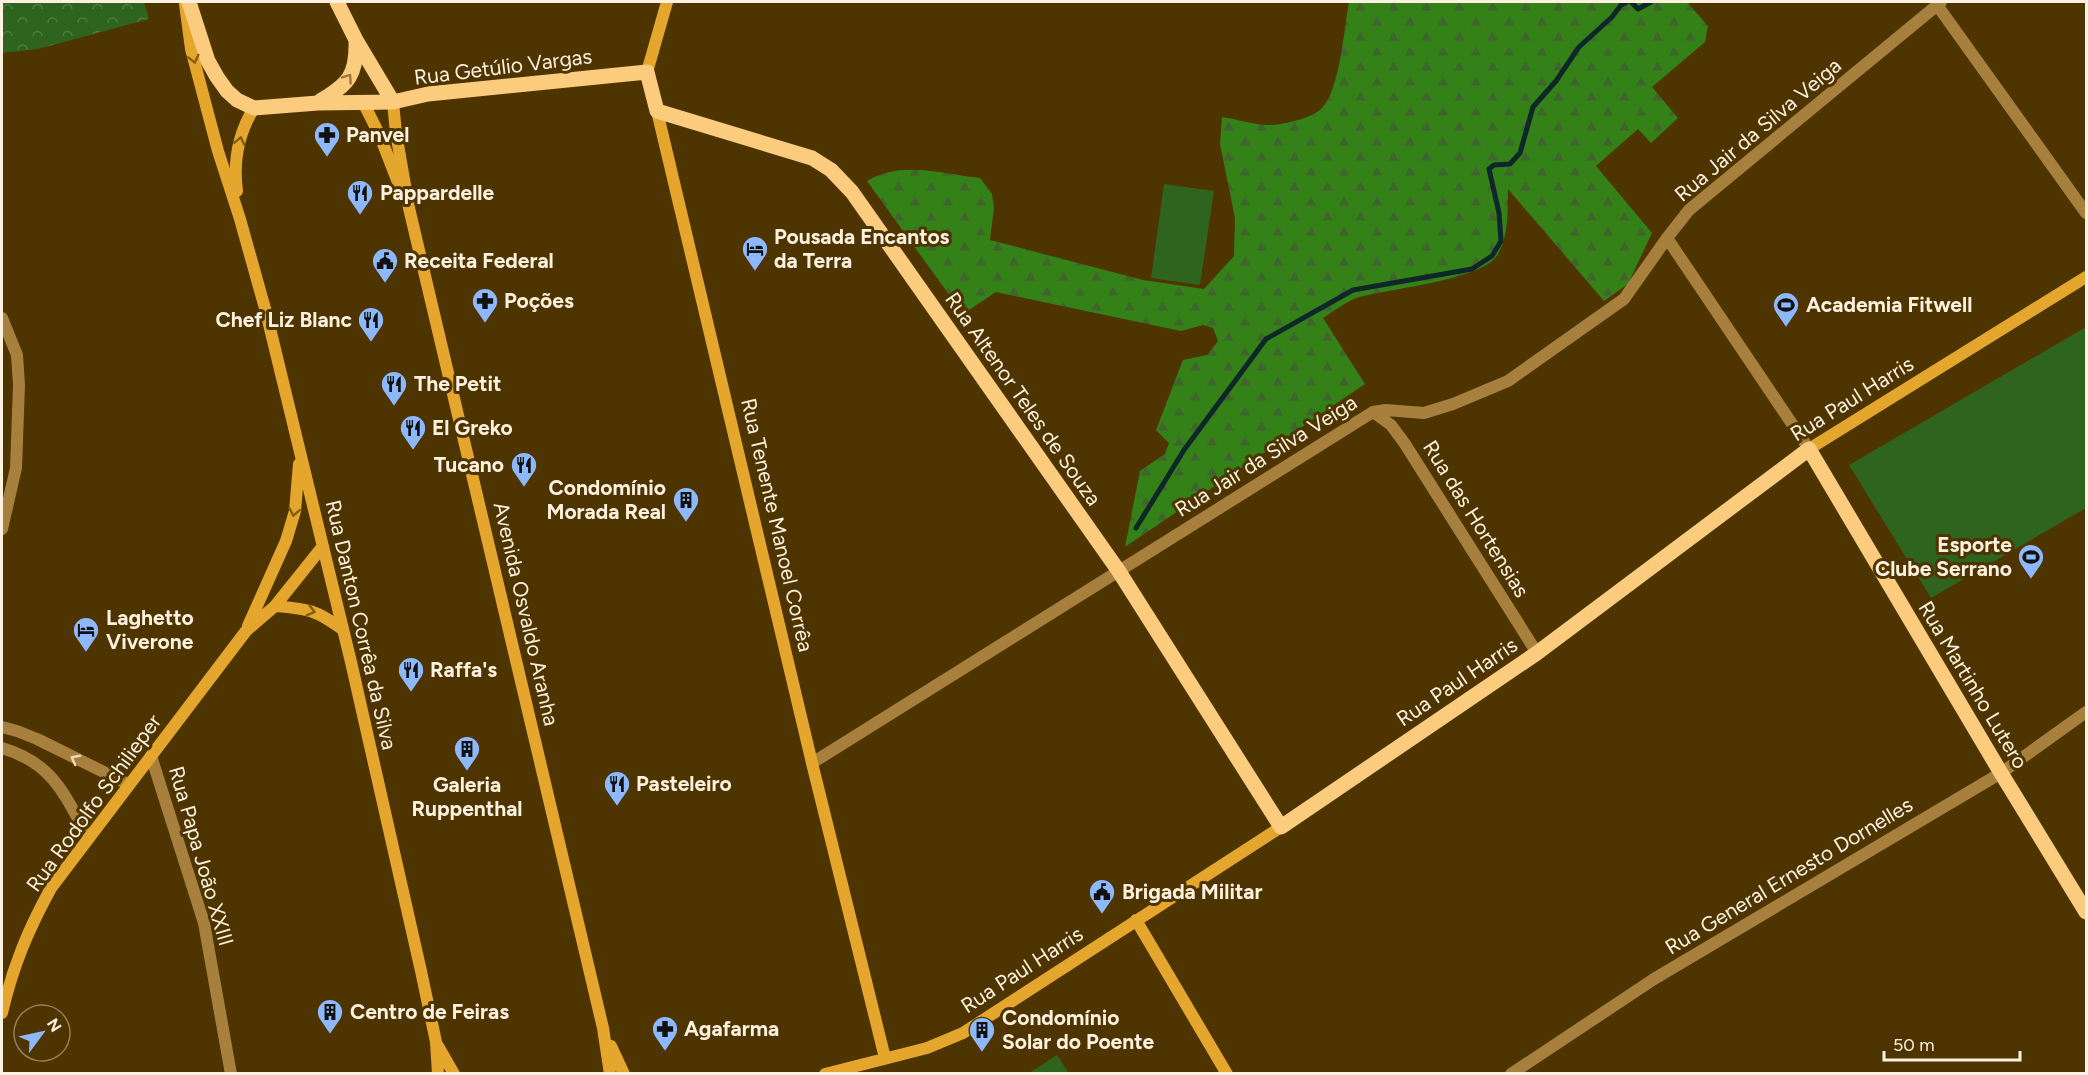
<svg xmlns="http://www.w3.org/2000/svg" width="2088" height="1075" font-family="Figtree,sans-serif">
<defs>
<pattern id="forest-firs" width="22" height="20" patternUnits="userSpaceOnUse" patternTransform="scale(1.5)"><rect width="22" height="20" fill="#348118"/><path d="M5 1l3.5 6h-7zM16 11l3.5 6h-7z" fill="#40642e"/></pattern>
<pattern id="park-crowns" width="20" height="18" patternUnits="userSpaceOnUse" patternTransform="scale(1.5)"><rect width="20" height="18" fill="#2f641e"/><path d="M2 6a3 3 0 1 1 6 0M12 15a3 3 0 1 1 6 0" fill="none" stroke="#4e7b3e"/></pattern>
</defs>
<rect width="100%" height="100%" fill="#4e3400"/>
<path fill="url(#forest-firs)" d="M1349 2H1687L1708 26 1705 42 1652 87 1678 118 1651 143 1638 129 1596 166 1652 233 1628 284 1604 301 1508 189C1507 212 1510 237 1496 257 1478 280 1390 289 1359 297 1347 301 1334 311 1323 318L1365 384 1125 547 1140 471 1165 454 1169 443 1156 430 1183 360 1207 355 1218 341 1213 328 1203 325 1181 331 996 292 963 314 867 181C901 160 943 174 980 178L992 194 994 208 990 240 1143 280 1204 289 1234 256 1235 218 1220 144 1222 117C1237 119 1257 126 1272 125 1286 124 1311 118 1321 109 1340 91 1344 28 1349 2Z"/>
<path fill="url(#park-crowns)" d="M2 2H144L149 19 38 49 2 53Z"/>
<path fill="#2f641e" d="M1164 184 1214 191 1200 285 1151 278Z
M2086 327V508L1931 598 1849 465Z
M1057 1055 1069 1073H1029Z"/>
<g fill="none" stroke-linecap="round" stroke-linejoin="round">
<path stroke="#0e2728" stroke-width="5" d="M1631 2 1638 9 1651 2
M1136 528 1184 450 1266 339 1353 290 1472 269 1492 256 1501 241 1499 213 1489 169 1494 165 1510 164 1520 153 1533 107 1556 81 1579 47 1612 17 1621 5 1627 2"/>
<path stroke="#a7803d" stroke-width="12" d="M1937 5 2086 213
M1667 238 1809 449
M2 318 17 355 19 385 16 468 2 529
M1373 412 1391 425 1405 444 1537 653
M2 727 17 731 37 739 128 784
M2 748C53 763 64 794 88 837
M151 756 204 923 231 1074
M812 763 1373 412 1386 410 1424 413 1453 404 1508 381 1624 299 1667 238 1689 210 1941 2
M1511 1074 1654 979 2001 773 2086 712"/>
<path stroke="#e4a62c" stroke-width="12" d="M185 4 191 49 218 151 240 219 266 312 351 662 421 971 436 1042 438 1074
M647 72 667 2
M363 102 380 136 399 185
M393 102 396 133 409 208 603 1028 610 1074
M657 111 812 763 885 1058
M237 191C233 161 238 134 254 108
M1809 449 2086 277
M275 606C307 609 315 609 342 629
M248 626 286 541 295 511 299 464
M1136 920 1227 1074
M2 1013C13 966 28 930 51 888L246 631 275 606 323 546
M438 1046 454 1074
M611 1046 624 1074
M825 1074 927 1048 963 1033 1281 827"/>
<path stroke="#fbcc7e" stroke-width="15" d="M189 2 208 61 217 77 227 91 237 100 254 108 318 103 393 102 428 94 647 72 657 111 812 158 831 170 852 192 1118 570 1281 827 1537 653 1809 449 2001 773 2086 912
M337 2 356 40 393 102
M320 101C349 84 357 75 356 40"/>
</g>
<defs><path id="oneway-chevron" d="M-2-3.5L2.5 0L-2 3.5" fill="none" stroke-width="1.6" stroke-linecap="round" stroke-linejoin="round" transform="scale(1.5)"/></defs>
<g stroke="#825c0f">
<use href="#oneway-chevron" transform="translate(194 59) rotate(76)"/>
<use href="#oneway-chevron" transform="translate(240 141) rotate(-78)"/>
<use href="#oneway-chevron" transform="translate(294 512) rotate(101)"/>
<use href="#oneway-chevron" transform="translate(311 611) rotate(15)"/>
</g>
<use stroke="#9c7839" href="#oneway-chevron" transform="translate(348 78) rotate(-55)"/>
<use stroke="#ecdabf" href="#oneway-chevron" transform="translate(75 759) rotate(-152)"/>
<defs>
<g id="pharmacy-pin" transform="scale(1.35)"><path d="M0 17L-7.5 6A9.5 9.5 0 1 1 7.5 6Z" fill="#8db9fc" stroke="#4e3400"/><path d="M-2-6h4v4h4v4h-4v4h-4v-4h-4v-4h4Z" fill="#111"/></g>
<g id="restaurant-pin" transform="scale(1.35)"><path d="M0 17L-7.5 6A9.5 9.5 0 1 1 7.5 6Z" fill="#8db9fc" stroke="#4e3400"/><path d="M-5-6h1v4h1v-4h1v4h1v-4h1v5L-1.5 .5V6h-2V.5L-5-1ZM5-6V6H3V1.5H1.5Q1.5-4 5-6Z" fill="#111"/></g>
<g id="hotel-pin" transform="scale(1.35)"><path d="M0 17L-7.5 6A9.5 9.5 0 1 1 7.5 6Z" fill="#8db9fc" stroke="#4e3400"/><path d="M-6-4.5h1.5V1H6V5H4.5V3h-9V5H-6ZM-4 0a1.8 1.8 0 1 1 3.6 0ZM.5 0V-2.5h3Q6-2.5 6 0Z" fill="#111"/></g>
<g id="civic-pin" transform="scale(1.35)"><path d="M0 17L-7.5 6A9.5 9.5 0 1 1 7.5 6Z" fill="#8db9fc" stroke="#4e3400"/><path d="M-.6-6.5H3V-4.5H.6V-3L4-1V1h2V6H-6V1h2V-1L-.6-3ZM-1.2 2.5V6h2.4V2.5Z" fill="#111"/></g>
<g id="stadium-pin" transform="scale(1.35)"><path d="M0 17L-7.5 6A9.5 9.5 0 1 1 7.5 6Z" fill="#8db9fc" stroke="#4e3400"/><path d="M0-5a6.5 5 0 1 0 0 10a6.5 5 0 1 0 0-10ZM-3.5-1.8h7v3.6h-7Z" fill="#111"/></g>
<g id="building-pin" transform="scale(1.35)"><path d="M0 17L-7.5 6A9.5 9.5 0 1 1 7.5 6Z" fill="#8db9fc" stroke="#4e3400"/><path d="M-4-6H4V6H1V3H-1V6H-4ZM-2.5-4.3h1.7v1.8h-1.7ZM.8-4.3h1.7v1.8H.8ZM-2.5-1h1.7V.8h-1.7ZM.8-1h1.7V.8H.8Z" fill="#111"/></g>
</defs>
<g fill-rule="evenodd">
<use href="#pharmacy-pin" x="327" y="135"/>
<use href="#restaurant-pin" x="360" y="193"/>
<use href="#hotel-pin" x="755" y="249"/>
<use href="#civic-pin" x="385" y="261"/>
<use href="#pharmacy-pin" x="485" y="301"/>
<use href="#stadium-pin" x="1786" y="305"/>
<use href="#restaurant-pin" x="371" y="320"/>
<use href="#restaurant-pin" x="394" y="384"/>
<use href="#restaurant-pin" x="413" y="428"/>
<use href="#restaurant-pin" x="524" y="465"/>
<use href="#building-pin" x="686" y="500"/>
<use href="#stadium-pin" x="2031" y="557"/>
<use href="#hotel-pin" x="86" y="630"/>
<use href="#restaurant-pin" x="411" y="670"/>
<use href="#building-pin" x="467" y="749"/>
<use href="#restaurant-pin" x="617" y="784"/>
<use href="#civic-pin" x="1102" y="892"/>
<use href="#building-pin" x="330" y="1012"/>
<use href="#pharmacy-pin" x="665" y="1029"/>
<use href="#building-pin" x="982" y="1030"/>
</g>
<g text-anchor="middle" stroke-width="6" stroke-linejoin="round" paint-order="stroke">
<g font-size="21" fill="#fdf1df" stroke="#4e3400">
<text transform="translate(503 67) rotate(-7)" y="7">Rua Getúlio Vargas</text>
<text transform="translate(1758 130) rotate(-40)" y="7">Rua Jair da Silva Veiga</text>
<text transform="translate(1023 399) rotate(55)" y="7">Rua Altenor Teles de Souza</text>
<text transform="translate(1852 399) rotate(-32)" y="7">Rua Paul Harris</text>
<text transform="translate(1266 456) rotate(-32)" y="7">Rua Jair da Silva Veiga</text>
<text transform="translate(1476 519) rotate(58)" y="7">Rua das Hortensias</text>
<text transform="translate(777 525) rotate(77)" y="7">Rua Tenente Manoel Corrêa</text>
<text transform="translate(526 614) rotate(77)" y="7">Avenida Osvaldo Aranha</text>
<text transform="translate(361 625) rotate(77)" y="7">Rua Danton Corrêa da Silva</text>
<text transform="translate(1457 682) rotate(-34)" y="7">Rua Paul Harris</text>
<text transform="translate(1973 685) rotate(59)" y="7">Rua Martinho Lutero</text>
<text transform="translate(94 803) rotate(-54)" y="7">Rua Rodolfo Schilieper</text>
<text transform="translate(201 856) rotate(74)" y="7">Rua Papa João XXIII</text>
<text transform="translate(1789 876) rotate(-31)" y="7">Rua General Ernesto Dornelles</text>
<text transform="translate(1022 970) rotate(-33)" y="7">Rua Paul Harris</text>
</g>
<g font-size="21" font-weight="bold" fill="#fdf1df" stroke="#4e3400" text-anchor="start">
<text x="346" y="142">Panvel</text>
<text x="380" y="200">Pappardelle</text>
<text x="774" y="244">Pousada Encantos<tspan x="774" dy="24">da Terra</tspan></text>
<text x="404" y="268">Receita Federal</text>
<text x="504" y="308">Poções</text>
<text x="1806" y="312">Academia Fitwell</text>
<text x="352" y="327" text-anchor="end">Chef Liz Blanc</text>
<text x="414" y="391">The Petit</text>
<text x="432" y="435">El Greko</text>
<text x="504" y="472" text-anchor="end">Tucano</text>
<text x="666" y="495" text-anchor="end">Condomínio<tspan x="666" dy="24">Morada Real</tspan></text>
<text x="2012" y="552" text-anchor="end">Esporte<tspan x="2012" dy="24">Clube Serrano</tspan></text>
<text x="106" y="625">Laghetto<tspan x="106" dy="24">Viverone</tspan></text>
<text x="430" y="677">Raffa's</text>
<text x="636" y="791">Pasteleiro</text>
<text x="467" y="792" text-anchor="middle">Galeria<tspan x="467" dy="24">Ruppenthal</tspan></text>
<text x="1122" y="899">Brigada Militar</text>
<text x="350" y="1019">Centro de Feiras</text>
<text x="1002" y="1025">Condomínio<tspan x="1002" dy="24">Solar do Poente</tspan></text>
<text x="684" y="1036">Agafarma</text>
</g>
</g>
<rect width="2088" height="1075" fill="none" stroke="#fdf1df" stroke-width="6"/>
<g transform="translate(42 1033) rotate(57)"><circle r="28" fill="#4e3400" stroke="#948059" stroke-width="1.5"/>
<path d="M0-4.5L10 22L0 15L-10 22Z" fill="#8db9fc"/>
<text y="-9" font-size="16" font-weight="bold" text-anchor="middle" fill="#fdf1df">N</text>
</g>
<path d="M1884 1051v9h136v-9" fill="none" stroke="#fdf1df" stroke-width="3"/>
<text x="1893" y="1051" font-size="18" fill="#fdf1df" stroke="#4e3400" stroke-width="4.5" paint-order="stroke">50 m</text>
</svg>
